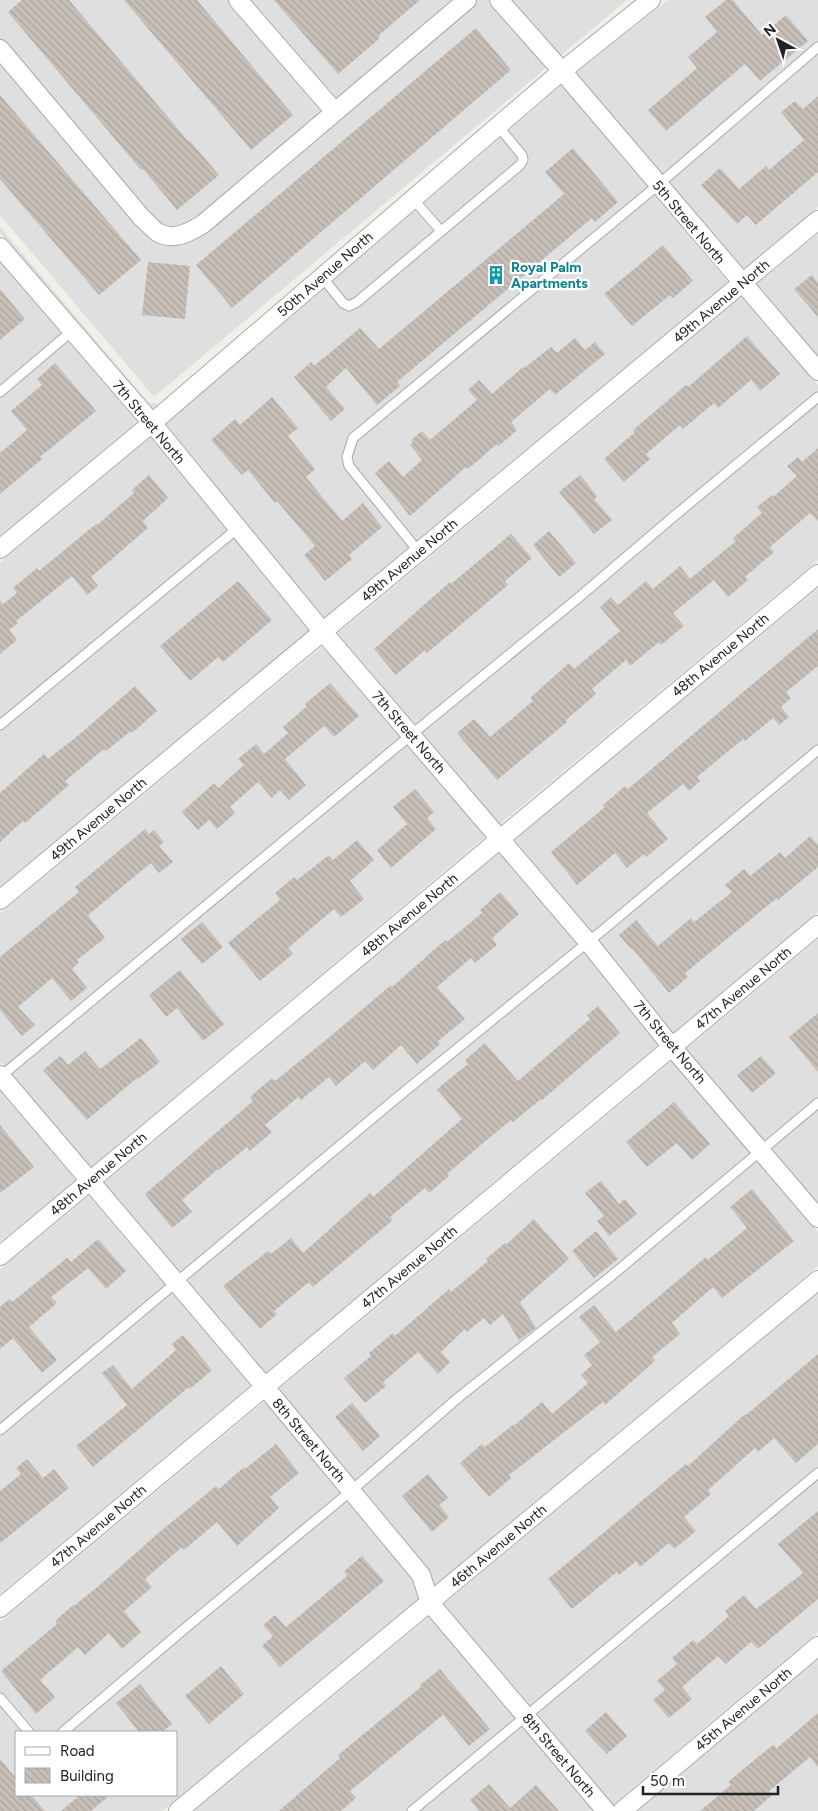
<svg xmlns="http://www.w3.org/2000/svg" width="818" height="1811" font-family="Figtree,sans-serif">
<defs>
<pattern id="building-back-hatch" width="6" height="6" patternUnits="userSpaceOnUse" patternTransform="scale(1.25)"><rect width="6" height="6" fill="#c7bfb8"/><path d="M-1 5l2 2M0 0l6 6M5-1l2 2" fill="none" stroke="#aba49e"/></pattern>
</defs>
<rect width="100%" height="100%" fill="#f2efe9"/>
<path fill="#e0dfdf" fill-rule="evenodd" d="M0 0H627L154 397 0 215Z
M668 0H818V207L742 270 576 73Z
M562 85 728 282 323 618 165 425Z
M0 227 148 402 158 404 152 409 0 233Z
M818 234V357L756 285Z
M0 261 138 421 0 536Z
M742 297 818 385V560L500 824 337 634Z
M151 437 309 630 0 887V563Z
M818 588V912L673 1033 595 936 514 840Z
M323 646 486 836 90 1168 0 1061V914Z
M500 852 581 948 659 1044 266 1373 103 1184Z
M818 939V1203L686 1049Z
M672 1061 818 1232V1266L434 1586 428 1569 279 1389Z
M0 1090 76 1180 0 1242Z
M89 1196 251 1385 0 1594V1269Z
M818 1293V1632L613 1805 443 1605Z
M265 1401 413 1579 418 1599 162 1811H0V1622ZM16 1732H176V1795H16Z
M429 1617 594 1811H194Z
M818 1659V1811H638Z"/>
<path fill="url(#building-back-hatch)" d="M22 0H69L189 142 190 141 219 175 177 210 143 169 141 170 8 12Z
M124 0H197L293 115 251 150Z
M274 0H420L378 36 380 38 338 74Z
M726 0H733L762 35 786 15 808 41 760 81 745 64 666 131 648 110 697 68 688 57 717 32 705 17Z
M476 28 511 70 232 308 196 265Z
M0 95 141 260 99 295 0 179Z
M818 96V172L756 225 747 215 737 224 701 185 720 168 739 189 766 166 769 170 804 140 781 112 795 101 803 109Z
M573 148 618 202 595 222 592 218 397 382 400 386 377 405 346 368 326 387 345 409 331 421 294 377 311 362 314 366 360 328 379 349 564 194 545 172Z
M663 245 693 281 673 298 670 295 632 326 604 294Z
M148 262 190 266 185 319 142 315Z
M812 275 818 283V317L794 289Z
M0 289 25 319 0 340Z
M747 336 780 374 760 391 751 380 718 408 714 403 683 429 680 425 646 454 650 459 624 482 604 459 635 432 633 430 686 385 688 387Z
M575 338 585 350 595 342 605 354 555 395 550 389 511 422 517 430 499 446 497 444 468 469 466 467 410 516 375 473 389 461 403 477 422 460 410 445 413 442 411 440 422 431 430 440 477 400 468 390 479 380 492 394 523 367 524 368 551 347 557 353Z
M55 363 96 411 40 457 42 459 0 494V453L27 430 11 411 42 385 37 379Z
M272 397 298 428 288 436 315 469 306 477 342 521 363 503 382 527 349 555 352 559 325 581 304 555 315 546 277 501 275 503 248 470 242 475 211 440 235 419 240 425Z
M818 448V521L810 513 770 547 774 552 745 577 748 580 728 597 714 580 673 613 684 626 661 645 659 642 630 666 626 660 592 689 596 694 566 720 567 722 497 780 457 733 474 719 490 737 533 701 530 698 569 663 574 669 620 631 600 607 611 597 618 605 646 581 653 589 680 566 690 579 736 541 733 538 762 513 757 507 772 495 773 497 797 476 787 466 798 457 802 462Z
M149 475 168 498 143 521 148 528 91 577 98 586 87 595 72 576 16 621 18 623 9 630 17 640 0 654V601L3 604 17 593 13 588 37 568 39 571 96 524 97 525 134 493 132 490Z
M580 475 597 496 594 499 612 520 594 534 559 492Z
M549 531 576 563 559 577 533 545Z
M511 534 532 558 505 581 508 585 427 653 425 650 396 675 374 649 450 582 451 584Z
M238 581 272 620 223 662 218 657 190 681 160 646Z
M818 629V666L786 692 791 698 781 707 789 717 779 725 773 718 745 741 743 739 697 777 700 781 689 791 683 784 647 813 668 839 646 857 644 854 627 868 615 853 577 885 551 852 605 807 603 805 625 786 628 789Z
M330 683 359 716 334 737 324 726 285 759 306 785 289 800 280 790 272 798 258 782 230 807 235 813 217 829 209 820 198 830 182 812 214 783 218 788 244 765 238 759 256 744 264 754 288 733 283 727 307 706 305 704Z
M135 686 157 711 132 733 131 731 106 751 104 749 65 781 69 785 25 823 23 821 0 842V793L44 754 48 759 80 734Z
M415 789 434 812 427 818 436 829 391 868 377 850 407 824 393 807Z
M145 829 149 834 154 830 164 842 159 846 173 862 159 873 151 863 88 915 105 938 77 960 79 962 72 969 87 988 71 1001 52 978 18 1007 35 1025 22 1036 0 1010V957L79 892 75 887Z
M810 836 818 845V867L778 900 777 898 685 973 688 977 669 993 632 948 631 949 619 935 636 920 658 946 691 918 694 922 732 892 725 885 744 869 750 876 780 852 785 858Z
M357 840 374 860 350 881 364 899 341 917 334 909 288 948 293 954 260 981 228 943 280 900 275 893 294 877 297 880 329 855 333 860Z
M500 892 519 914 492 938 497 945 475 963 471 958 437 987 465 1019 438 1041 440 1044 417 1064 401 1045 373 1070 365 1061 336 1086 329 1077 301 1100 298 1097 265 1125 272 1132 250 1151 247 1147 219 1170 218 1169 182 1200 192 1212 172 1228 145 1194 253 1101 250 1097 272 1078 275 1081 332 1035 391 985 392 987 445 940 447 942 482 913 480 910Z
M202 922 223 947 202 964 181 939Z
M180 970 224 1024 203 1041 177 1008 166 1017 149 995Z
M598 1006 620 1033 542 1100 541 1099 513 1122 511 1120 482 1144 447 1174 449 1176 429 1193 425 1188 390 1217 393 1220 313 1287 309 1282 274 1311 277 1314 260 1329 223 1286 268 1251 271 1254 291 1238 303 1253 370 1193 373 1197 462 1119 437 1089 468 1064 465 1060 485 1043 518 1081 590 1019 587 1015Z
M818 1013V1072L789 1037Z
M141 1038 160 1062 138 1079 137 1078 87 1120 43 1070 60 1056 68 1065 85 1051 100 1069Z
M761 1056 776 1073 752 1093 737 1075Z
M674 1102 710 1144 692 1160 677 1143 647 1167 626 1142Z
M0 1125 34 1167 0 1193Z
M601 1181 619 1204 625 1199 637 1214 609 1236 597 1221 604 1216 585 1193Z
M752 1189 794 1241 722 1298 713 1287 672 1323 680 1334 652 1357 655 1361 605 1405 603 1402 509 1475 511 1478 489 1497 460 1463 482 1444 485 1447 514 1424 515 1425 542 1402 552 1414 588 1383 581 1375 592 1365 584 1355 600 1342 579 1317 594 1305 616 1332 706 1257 708 1260 747 1228 730 1207Z
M534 1219 569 1259 520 1302 536 1328 519 1340 503 1314 490 1325 484 1318 467 1332 465 1329 441 1352 450 1362 438 1374 418 1352 383 1382 386 1386 365 1403 344 1378 371 1356 369 1353 393 1333 395 1336 449 1289 451 1292 488 1261 486 1259 505 1243 507 1244Z
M596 1231 618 1259 594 1278 572 1251Z
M98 1239 126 1271 106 1289 88 1268 51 1297 57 1303 29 1327 57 1360 42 1373 13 1338 0 1349V1307L9 1299 12 1302 67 1258 71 1262Z
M183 1335 212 1370 190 1389 189 1387 93 1467 76 1446 127 1405 102 1373 113 1365 132 1389 176 1350 172 1344Z
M818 1354V1444L796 1463 774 1438 758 1452 755 1448 708 1490 711 1494 684 1517 696 1531 674 1549 669 1543 640 1567 636 1561 619 1575 617 1572 572 1609 548 1579 686 1464 688 1466 745 1414 746 1415Z
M352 1403 380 1436 363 1451 335 1417Z
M276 1444 299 1473 270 1497 279 1508 237 1546 217 1522 184 1550 182 1547 145 1579 152 1587 124 1611 141 1632 122 1649 109 1633 85 1655 78 1647 40 1680 55 1697 36 1714 1 1671 57 1624 55 1621 73 1605 74 1606 101 1584 156 1535 216 1486 219 1489 244 1467 245 1469Z
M27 1459 43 1478 54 1469 69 1488 0 1543V1491L21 1474 16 1468Z
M428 1474 448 1498 439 1505 449 1517 432 1532 402 1496Z
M818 1511V1599L758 1649 751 1642 726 1664 718 1656 682 1687 692 1699 669 1718 653 1700 665 1690 657 1681 677 1664 672 1658 693 1640 697 1644 729 1616 725 1611 744 1595 756 1609 803 1573 778 1544Z
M362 1556 384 1581 280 1667 262 1646 273 1636 263 1625 275 1615 286 1627 347 1576 344 1571Z
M221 1666 244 1694 209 1724 185 1696Z
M440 1669 490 1729 469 1746 443 1715 350 1791 356 1798 341 1811H279L340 1758 338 1755 421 1687 420 1685Z
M140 1684 172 1724 162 1732H139L116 1703Z
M606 1712 627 1736 607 1754 585 1731Z
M818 1713V1767L810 1757 769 1791 773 1794 754 1811H700L731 1785 728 1782 747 1766 773 1745 777 1748Z
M0 1759 16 1778V1795H31L45 1811H0Z
M489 1784 510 1808 536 1785 559 1811H479L470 1800Z
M80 1795H110L91 1811H61Z"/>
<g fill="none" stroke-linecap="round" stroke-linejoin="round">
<g stroke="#a9a9a9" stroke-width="11">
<path id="service" d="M413 199 441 231
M322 277 343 303 349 306 357 302 520 165 523 160 522 155 498 126
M0 392 72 331
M419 552 349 466 347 457 353 438 658 185 818 47
M0 725 238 528
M0 1077 411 735 577 599 673 517 818 397
M0 1430 399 1096 609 925 818 750
M0 1698 29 1732
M63 1732 183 1630 351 1491 459 1397 610 1277 818 1103
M412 1811 818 1473"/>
</g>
<g stroke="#a9a9a9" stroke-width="20">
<path id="minor" d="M238 0 335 112
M499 0 562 71 818 371
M0 49 142 218C147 222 152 228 157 232 173 242 190 232 203 224L467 0
M0 247 152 423 323 632 588 942 672 1047 818 1218
M0 549 152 423 562 71 651 0
M0 900 818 220
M0 1075 265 1387 421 1575 430 1603 606 1811
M0 1256 818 574
M0 1608 818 925
M178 1811 818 1280
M622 1811 818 1646"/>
</g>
<use href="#service" stroke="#fff" stroke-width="9"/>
<use href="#minor" stroke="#fff" stroke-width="18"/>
</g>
<defs>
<g id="building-bare" transform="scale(1.5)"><path d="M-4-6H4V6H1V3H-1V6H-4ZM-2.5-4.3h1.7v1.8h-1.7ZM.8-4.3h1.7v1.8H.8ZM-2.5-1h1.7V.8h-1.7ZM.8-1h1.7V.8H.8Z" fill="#0f9aa8" stroke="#fff" stroke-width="2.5" paint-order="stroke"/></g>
</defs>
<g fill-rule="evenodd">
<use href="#building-bare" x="496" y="275"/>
</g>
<g text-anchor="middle" stroke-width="4.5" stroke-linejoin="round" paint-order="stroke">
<g font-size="14" fill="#222" stroke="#fff">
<text transform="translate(689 222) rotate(50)" y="5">5th Street North</text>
<text transform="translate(325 274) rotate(-41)" y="5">50th Avenue North</text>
<text transform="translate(721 301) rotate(-40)" y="5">49th Avenue North</text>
<text transform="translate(149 422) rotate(50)" y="5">7th Street North</text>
<text transform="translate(409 560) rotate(-40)" y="5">49th Avenue North</text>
<text transform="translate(720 655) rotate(-40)" y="5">48th Avenue North</text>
<text transform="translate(409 732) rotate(49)" y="5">7th Street North</text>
<text transform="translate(98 819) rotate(-40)" y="5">49th Avenue North</text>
<text transform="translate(409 915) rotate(-40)" y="5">48th Avenue North</text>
<text transform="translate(743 988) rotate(-40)" y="5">47th Avenue North</text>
<text transform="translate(670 1042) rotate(50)" y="5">7th Street North</text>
<text transform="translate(98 1174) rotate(-40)" y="5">48th Avenue North</text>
<text transform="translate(409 1267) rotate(-40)" y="5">47th Avenue North</text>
<text transform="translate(309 1440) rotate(50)" y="5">8th Street North</text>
<text transform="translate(98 1526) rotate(-40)" y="5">47th Avenue North</text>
<text transform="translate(498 1546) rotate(-40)" y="5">46th Avenue North</text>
<text transform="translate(743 1709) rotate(-40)" y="5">45th Avenue North</text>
<text transform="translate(559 1755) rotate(50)" y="5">8th Street North</text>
</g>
<g font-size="14" font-weight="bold" fill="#0d838f" stroke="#fff" text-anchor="start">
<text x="511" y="272">Royal Palm<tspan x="511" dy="16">Apartments</tspan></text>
</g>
</g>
<rect x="15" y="1731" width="162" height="65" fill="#ffffff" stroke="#a7a7a7"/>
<rect x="25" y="1747" width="25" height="8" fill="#ffffff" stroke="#a7a7a7"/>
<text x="60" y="1756" font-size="15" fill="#222222">Road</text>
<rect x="25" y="1768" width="25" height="15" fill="url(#building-back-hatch)" stroke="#a7a7a7"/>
<text x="60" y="1781" font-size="15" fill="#222222">Building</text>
<g transform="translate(778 40) rotate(320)" stroke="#ffffff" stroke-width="4" paint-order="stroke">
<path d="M0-4L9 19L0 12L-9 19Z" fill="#222222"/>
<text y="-8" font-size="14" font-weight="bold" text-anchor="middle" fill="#222222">N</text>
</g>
<path d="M643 1786v8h135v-8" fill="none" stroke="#222222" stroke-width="2.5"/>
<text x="650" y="1786" font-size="15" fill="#222222" stroke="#ffffff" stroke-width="4" paint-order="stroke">50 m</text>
</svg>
